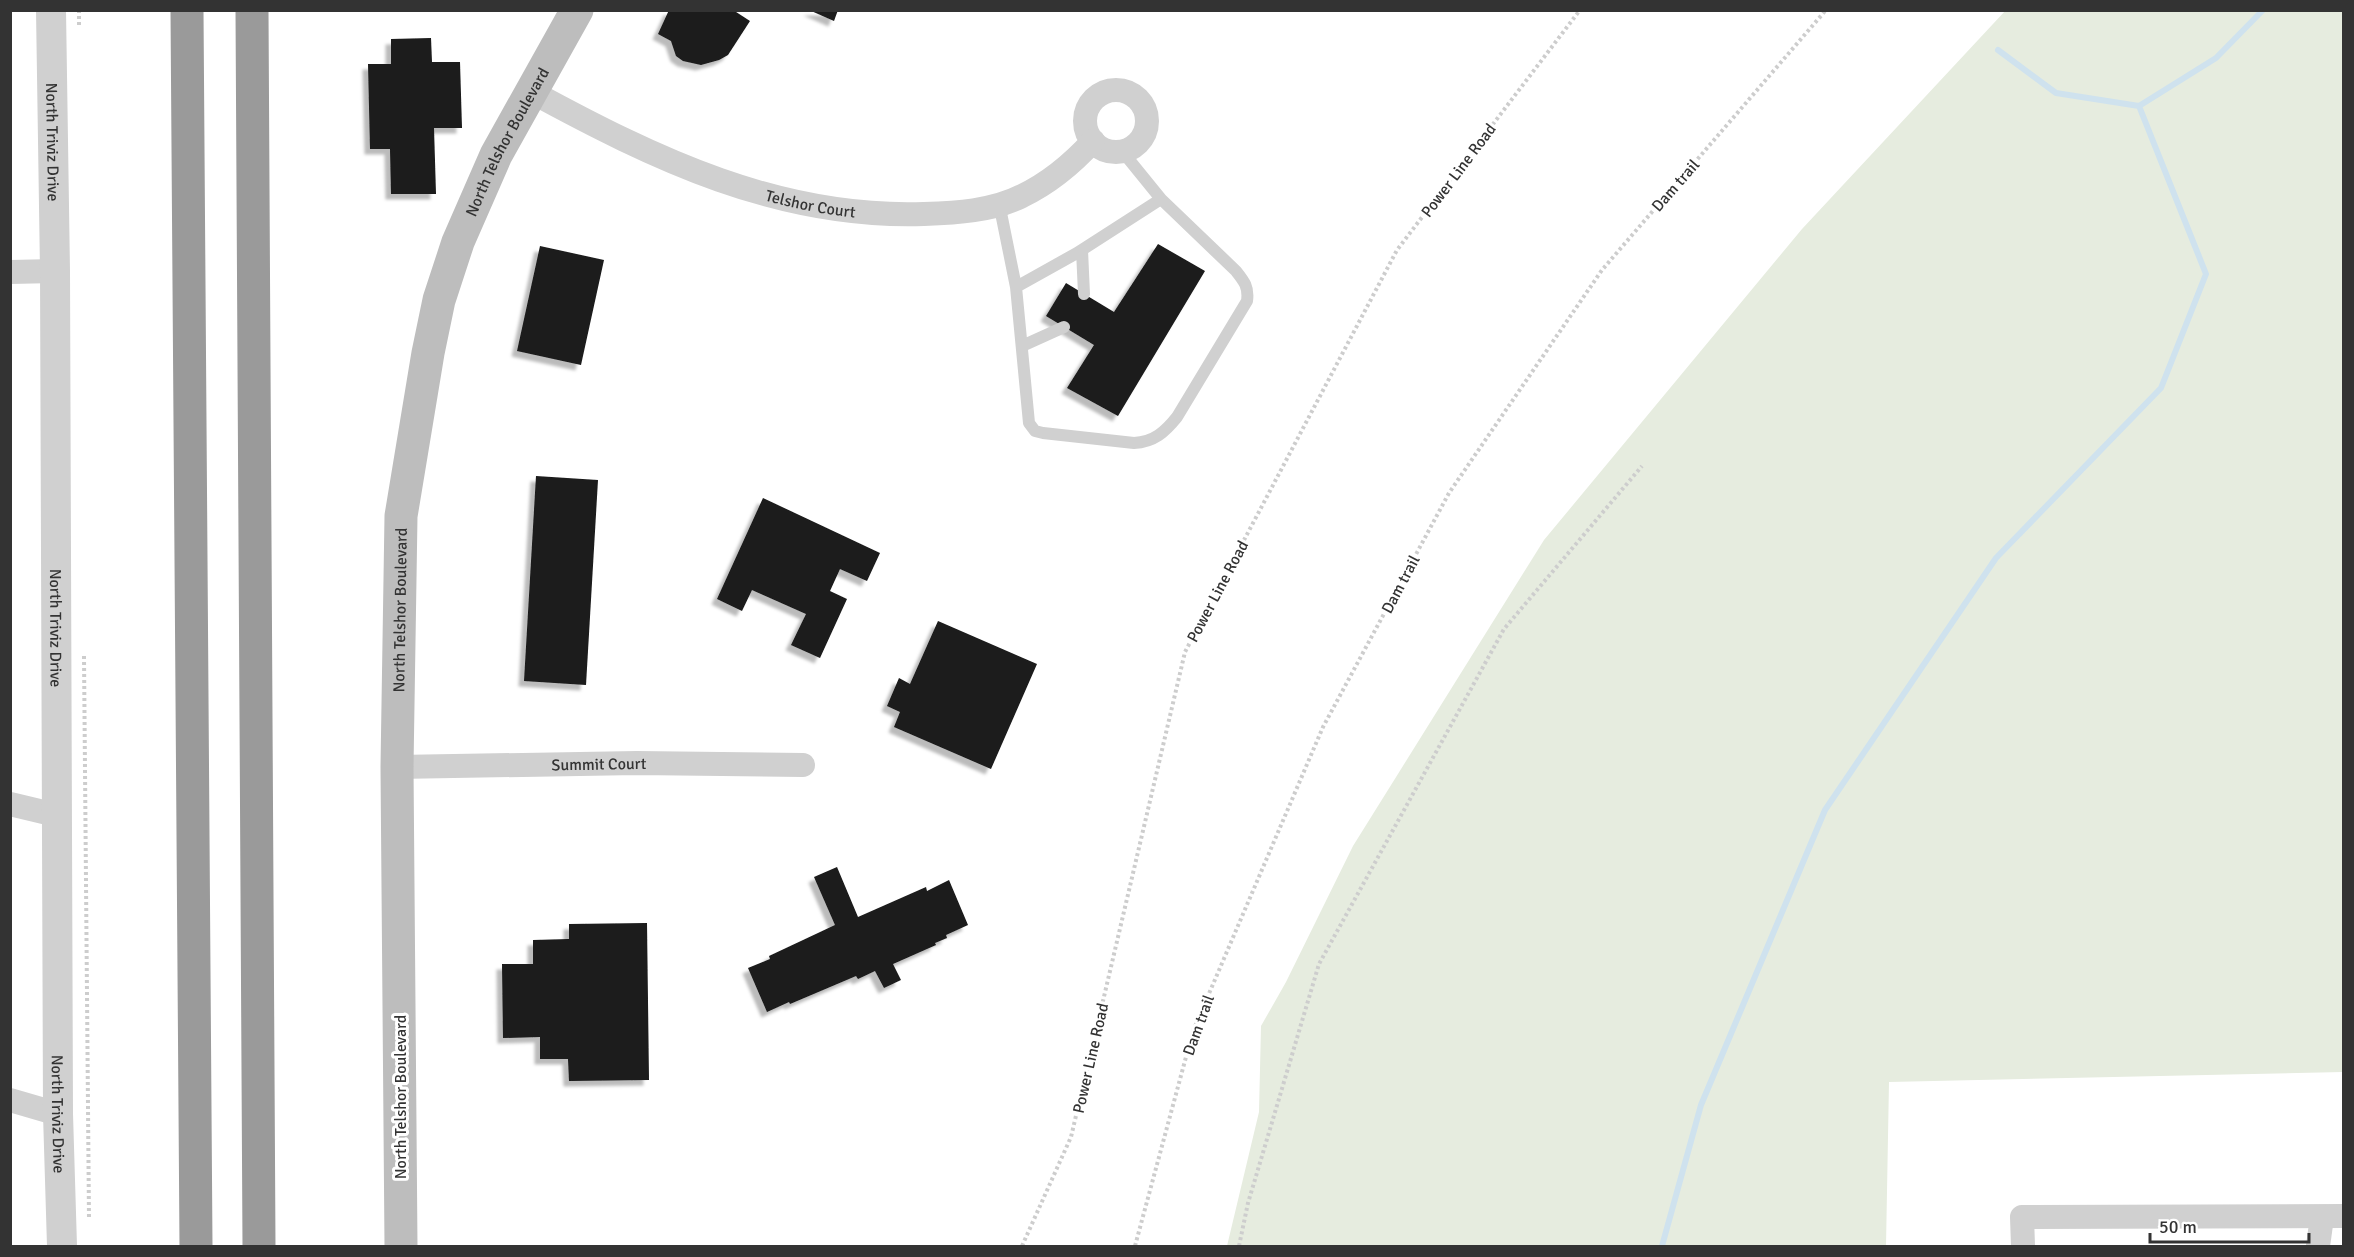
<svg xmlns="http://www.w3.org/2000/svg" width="2354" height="1257" font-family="Signika,sans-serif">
<defs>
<filter id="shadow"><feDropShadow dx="-5.5" dy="5.5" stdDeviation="1.5" flood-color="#0004"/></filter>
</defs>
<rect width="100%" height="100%" fill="#fff"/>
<path fill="#e6ecdf" d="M2006 10 2343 11V1072L1889 1082 1886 1246H1227L1259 1112 1261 1026 1286 982 1353 846 1544 540 1802 229Z"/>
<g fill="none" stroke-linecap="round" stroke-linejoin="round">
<path stroke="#cfe2ee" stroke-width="6" d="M1998 50 2056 93 2139 106 2216 58 2263 10
M1662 1246 1701 1105 1825 810 1996 558 2161 388 2206 274 2139 106"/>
</g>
<path fill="#1a1a1a" filter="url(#shadow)" d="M669 10H733L750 21 728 55 719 60 701 65 683 61 676 56 671 41 658 34Z
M809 10H838L834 21Z
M431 38 432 62H460L462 128H434L436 194H391L390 149H370L368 64H391V39Z
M1158 244 1205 271 1118 416 1067 388 1094 345 1046 316 1066 283 1114 312Z
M540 246 604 260 581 365 517 351Z
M536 476 598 480 586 685 524 681Z
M763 498 880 553 867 581 840 569 830 591 847 599 820 658 791 645 806 614 752 590 742 611 717 599Z
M938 621 1037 664 991 769 894 727 900 712 887 706 899 678 910 684Z
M837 867 858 917 926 887 927 891 949 880 968 925 946 935 947 938 935 943 936 945 893 964 901 980 884 988 875 971 858 979 856 976 790 1004 789 1002 767 1012 748 968 770 959 769 956 835 925 814 877Z
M647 923 649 1080 569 1081 568 1059H540V1037L503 1038 502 964H533V940L569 939V924Z"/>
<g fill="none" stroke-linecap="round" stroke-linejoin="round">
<path stroke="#cdcdcd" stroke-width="4" stroke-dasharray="3 3" stroke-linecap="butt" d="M79 10V25
M84 656 89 1219
M1022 1246 1071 1137 1185 652 1397 250 1580 10
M1135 1246 1193 1031 1323 727 1449 493 1602 270 1826 10
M1239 1246 1248 1203 1319 964 1504 629 1642 466"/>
<path stroke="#d0d0d0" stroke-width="12" d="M999 203 1016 287 1029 423 1035 431 1043 433 1134 443C1154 442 1165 432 1177 417L1247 301C1249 287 1244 281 1236 271L1161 199 1122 151
M1082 250 1084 294
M1016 287 1077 253 1161 199
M1022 346 1064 327"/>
<g stroke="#d0d0d0" stroke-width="24">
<circle cx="1116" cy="121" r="31"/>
<path id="s1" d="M530 91C655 159 779 219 924 214 955 213 993 211 1022 196 1049 183 1073 163 1093 141"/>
<path d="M10 272 55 271"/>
<path id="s2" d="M397 767 637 763 803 765"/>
<path d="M10 804 56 815"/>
<path d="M10 1100 58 1114"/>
<path d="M2023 1246 2022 1217 2344 1216"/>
<path d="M2318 1246 2322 1217"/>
</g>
<path stroke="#d0d0d0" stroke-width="30" id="s3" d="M51 10 55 271 58 1114 62 1246"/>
<path stroke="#bdbdbd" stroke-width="33" id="s4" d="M401 1246 397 767 401 516 428 353 439 300 458 242 496 155 577 10"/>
<path stroke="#9a9a9a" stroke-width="33" d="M187 10 196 1246
M252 10 259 1246"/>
</g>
<g text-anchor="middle" stroke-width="6" stroke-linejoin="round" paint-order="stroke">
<g font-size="16" fill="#333" stroke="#fff">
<text dy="6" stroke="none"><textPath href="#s3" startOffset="132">North Triviz Drive</textPath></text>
<text dy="6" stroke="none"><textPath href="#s4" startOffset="1122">North Telshor Boulevard</textPath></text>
<text transform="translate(1458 170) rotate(-53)" y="6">Power Line Road</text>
<text transform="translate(1675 185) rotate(-49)" y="6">Dam trail</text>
<text dy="6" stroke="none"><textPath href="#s1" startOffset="304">Telshor Court</textPath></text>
<text transform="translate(1400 584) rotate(-62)" y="6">Dam trail</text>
<text transform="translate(1217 591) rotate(-62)" y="6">Power Line Road</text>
<text dy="6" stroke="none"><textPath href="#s4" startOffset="636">North Telshor Boulevard</textPath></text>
<text dy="6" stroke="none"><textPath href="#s3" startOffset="618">North Triviz Drive</textPath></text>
<text dy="6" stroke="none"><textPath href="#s2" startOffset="202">Summit Court</textPath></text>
<text transform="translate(1198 1025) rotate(-70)" y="6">Dam trail</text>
<text transform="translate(1090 1058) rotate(-77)" y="6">Power Line Road</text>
<text transform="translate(400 1097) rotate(-90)" y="6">North Telshor Boulevard</text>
<text dy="6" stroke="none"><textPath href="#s3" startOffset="1104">North Triviz Drive</textPath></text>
</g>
</g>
<rect width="2354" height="1257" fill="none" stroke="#333333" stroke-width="24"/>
<path d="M2150 1233v9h159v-9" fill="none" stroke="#333333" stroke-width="3"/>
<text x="2159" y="1233" font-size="18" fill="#333333" stroke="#ffffff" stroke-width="4.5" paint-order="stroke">50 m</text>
</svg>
